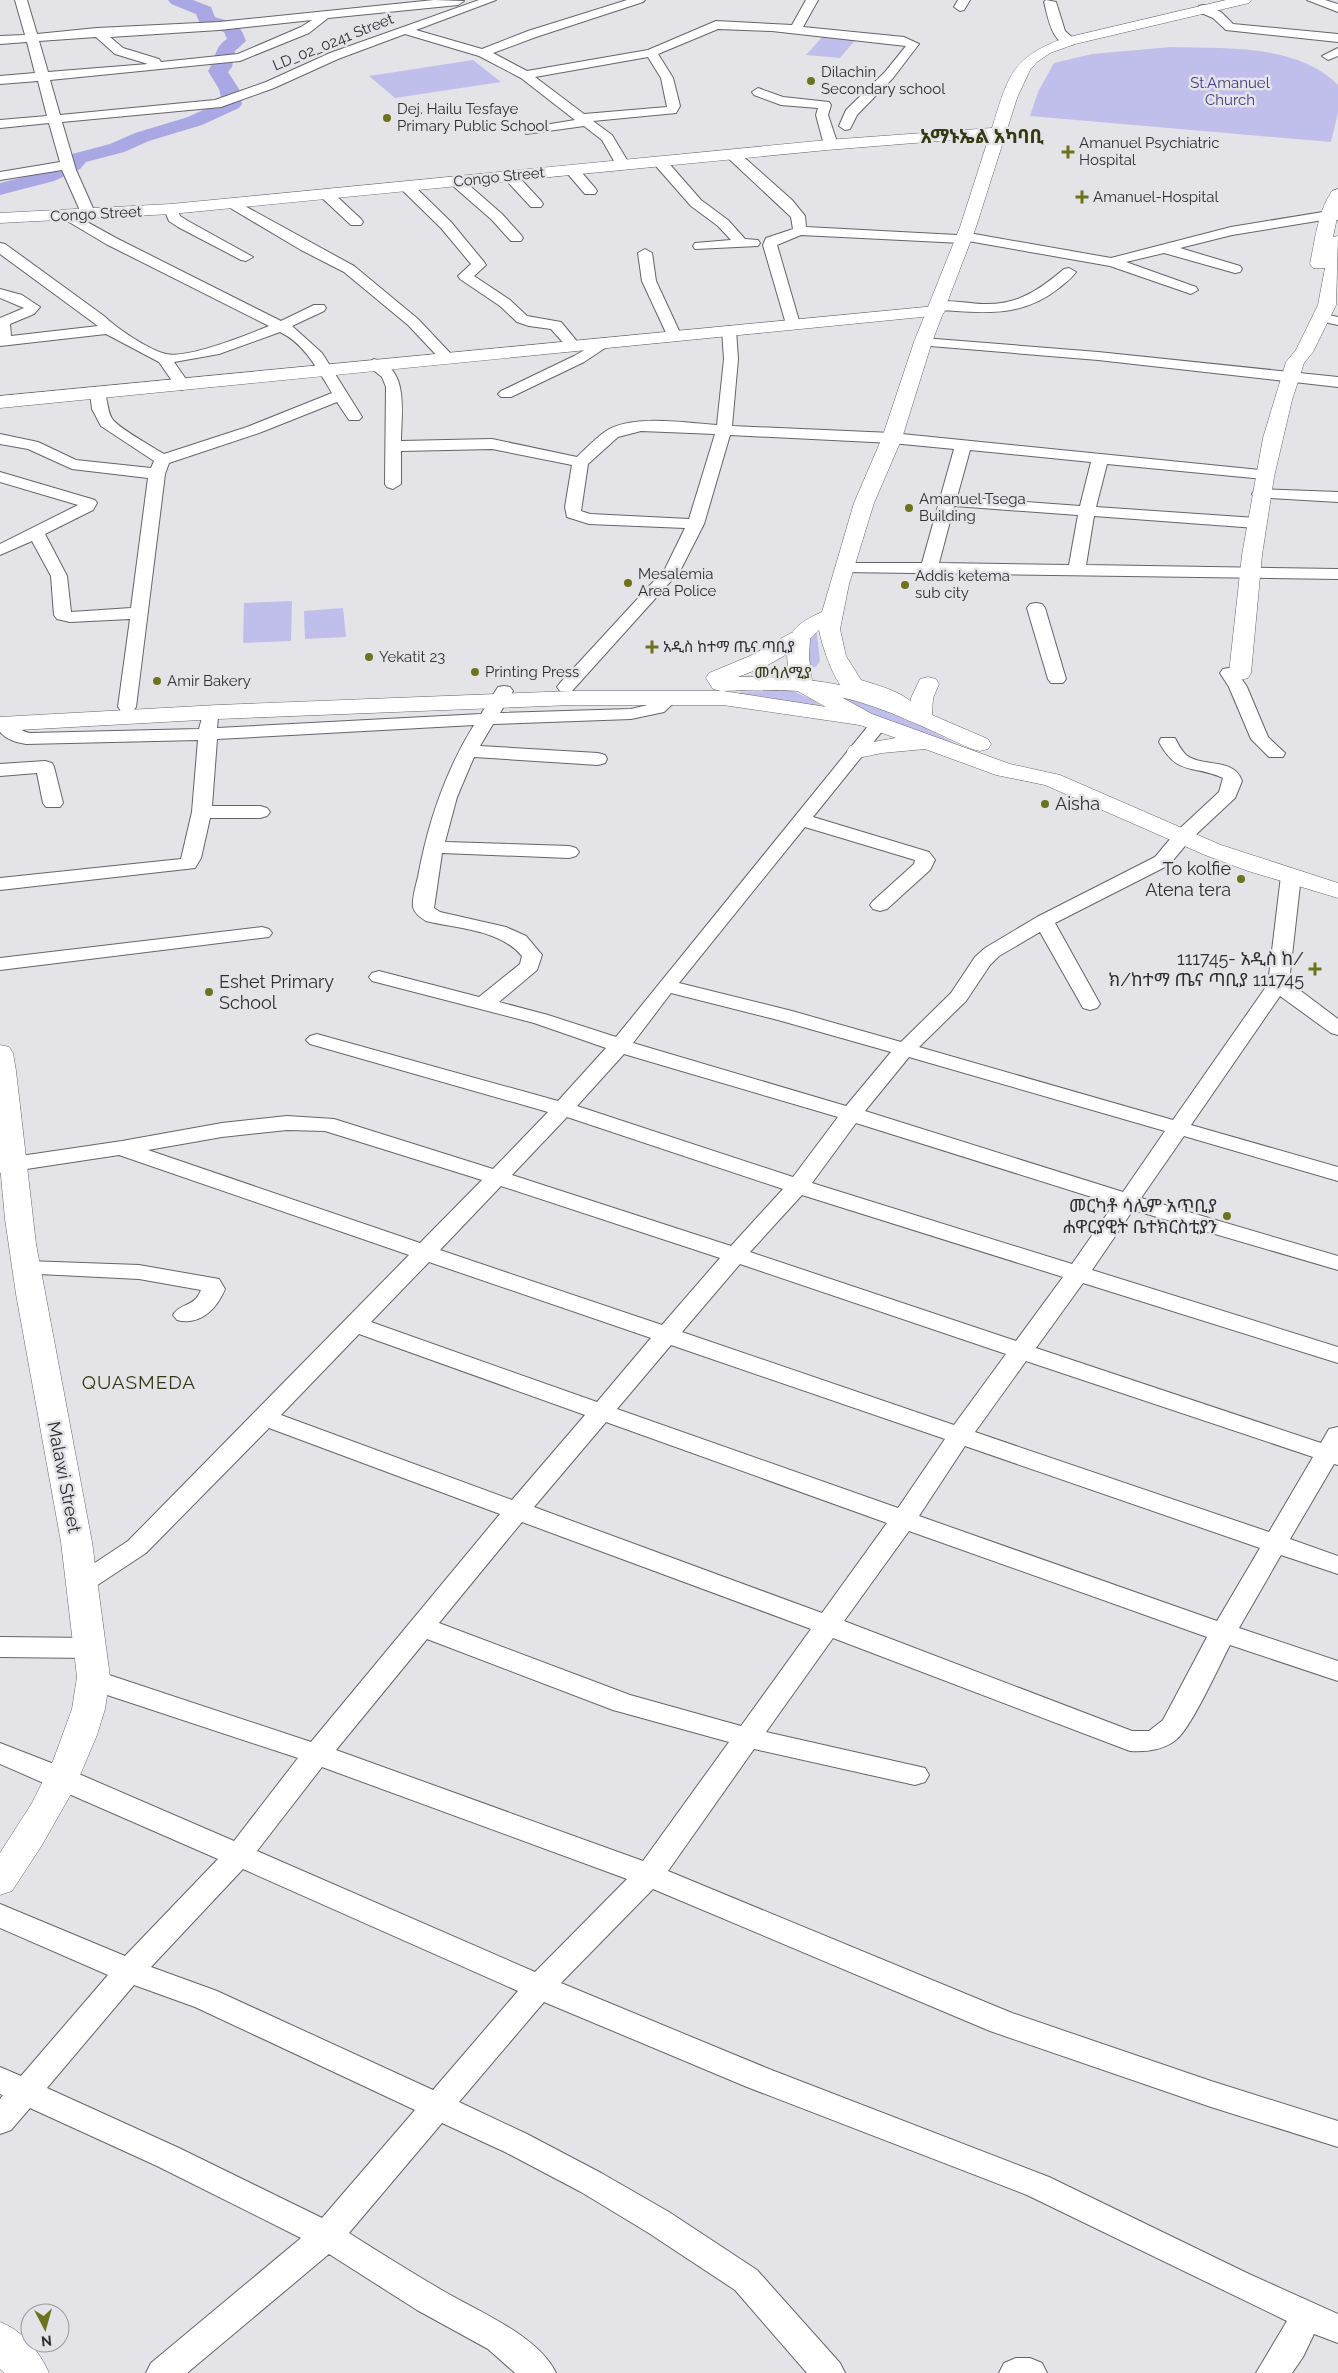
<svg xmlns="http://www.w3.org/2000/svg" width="1338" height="2373" font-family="Raleway,'Noto Sans Ethiopic',sans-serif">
<rect width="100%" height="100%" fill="#e3e3e8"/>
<path fill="#c0bfec" d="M824 35 857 38 840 58 806 55Z
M1171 47C1224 49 1297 43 1338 85V113L1331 142 1030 116 1038 92 1054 63 1092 54Z
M473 60 501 82 395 98 369 76Z
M292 601 291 641 243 643 244 603Z
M343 608 346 637 305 639 304 611Z
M809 624 816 627 820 661 816 667H808Z
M790 690 815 701 824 710 733 695 741 692Z
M845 694 919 725 986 759 848 706 838 697Z"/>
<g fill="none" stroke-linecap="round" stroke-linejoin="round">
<path fill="#aaa8e4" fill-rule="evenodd" d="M168 0H193L211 7 215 17C234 23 239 21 246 41L235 51 232 67 228 72 239 89 242 104 239 108 202 125 149 141 124 152 86 162 80 169 54 181 0 195V183L40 173 66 161 72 154 110 144 135 133 188 117 222 101 219 89 208 71C216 59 214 47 227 39L224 32 200 24 196 14 171 4Z"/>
<g stroke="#656569" stroke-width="2">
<path id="minor" d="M15 0H27L37 34 97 28 219 22 434 0 464 1 458 5 328 18 309 33 240 61 50 80 60 115 215 100 266 82 330 53 479 0H496L416 30 482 49 528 31 627 0H645L643 2 536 37 493 53 527 71 648 50 716 21 792 25 806 0H818L803 27 904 37 919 44 893 78 857 115 850 129 845 130 839 126 846 110 885 72 906 46 772 31 718 29 658 54 673 78 680 106 676 113 593 121 612 135 630 165 623 169 618 168 602 140 584 126 526 134 525 131 526 128 575 120 521 78 479 56 405 34 338 59 274 88 221 107 62 122 76 170 96 215 89 219 82 215 62 170 0 180V172L60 162 49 123 0 128V120L47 116 38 81 0 84V76L35 73 27 42 0 44V36L25 35ZM312 20 301 27 238 54 161 62 159 59 123 48 110 37 219 30ZM96 37 115 54 148 64 48 72 39 41ZM648 57 661 78 667 107 584 114 535 77Z
M958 0H970L964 10 960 11 954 7Z
M1046 0 1056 2 1065 31 1076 41 1074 44C1052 49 1048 16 1044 2Z
M1307 0H1325L1338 4V12Z
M1203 5 1221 12 1233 24 1338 34V42L1226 30 1213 18 1199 12V6Z
M1338 48V56L1328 60 1322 56Z
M758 88 783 97 829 102 831 105 828 115 838 145 836 148H826L824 145 816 115 818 108 781 105 754 95 752 92Z
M733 151 738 152 792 200 805 216 806 227 957 235 963 232 1111 258 1231 227 1329 211 1338 212V220L1329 219 1232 235 1180 248 1240 266 1242 269 1240 272 1235 273 1164 253 1126 262 1196 287 1198 290 1191 294 1110 266 968 241 962 243 801 235 777 245 800 324 793 328 786 324 763 245 766 238 793 229 791 217 728 158 726 155 728 152Z
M660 158 665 159 701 200 728 220 745 239 758 240 760 243 758 246 695 249 693 246 695 243 731 240 718 226 691 206 655 165 653 162 655 159Z
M572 166 577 167 595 188 597 191 595 194H585L567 173 565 170Z
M511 173 516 174 541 201 543 204 541 207H531L506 180 504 177Z
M457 178 462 179 502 214 521 235 523 238 521 241H511L492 220 452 185 450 182Z
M406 182 411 183 451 222 484 262 486 265 474 276 510 300 527 316 561 322 580 345 578 348H568L551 329 529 326 517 322 500 306 460 279 458 276 471 264 441 228 401 189 399 186Z
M326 190 331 191 361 219 363 222 361 225H351L321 197 319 194 321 191Z
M232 199 354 266 418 319 452 355 454 358 452 361H442L408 325 344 272 301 250 227 206 225 203Z
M171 205 176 206 180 216 188 221 253 257 246 261 241 260 178 227 169 221 164 209Z
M69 212 116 238 281 321 314 305H324L326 308 324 311 292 326 322 353 362 417 359 420H349L337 402 259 433 169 463 165 474 136 707 133 711H121L118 707 130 619 70 622 57 619 54 615 51 576 32 541 0 555V544L78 505 0 482V472L95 500 97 503 93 510 45 534 67 576 71 612 131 608 148 478 72 469 28 449 0 444V434L38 442 76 460 151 468 154 461 101 426 92 409 90 393 93 390H103C109 399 106 411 113 420 122 430 151 446 164 454L247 427 332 393C318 370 305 344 280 332L219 354 174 362 190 385 182 390 177 388 159 362 106 334 0 346V318L24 308 0 298V289L22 295 40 307 34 314 10 324 11 336 98 326 0 254V243L5 244 104 316C116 328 149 350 166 354 187 359 247 335 269 326L106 244 64 219 62 216Z
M645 249 652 253 656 281 681 335 679 338 674 339 667 335 642 281 638 253Z
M1069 268 1076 272C1072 278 1065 283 1059 288 1028 313 995 314 956 311 948 310 936 312 931 305 937 297 973 304 984 304 1018 305 1039 290 1064 269Z
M1320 313 1338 317V325L1315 320 1313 317 1315 314Z
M729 326 736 330 738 359 732 426 892 433 1270 471 1272 474 1270 477 1264 479 1107 464 1096 507 1256 518 1262 520 1264 523 1262 526 1256 528 1094 516 1086 565 1338 569V579L844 572 838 571 836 567 838 563H922L954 449 892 443 730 435 704 524 680 571 572 691H560L557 687 560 683 665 569 685 528 589 524 567 517 565 507 572 465 492 449 401 451V484L393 489 387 487 385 484 386 387 382 377 366 364 374 359C410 368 401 413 401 441L492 439 577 457C586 448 596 438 606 431 632 414 686 423 717 425L724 359 722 330ZM641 431 715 434 689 519 590 514 581 511 588 464 618 437ZM970 450 1091 462 1080 506 957 497ZM954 506 1078 515 1069 565 939 563Z
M923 338 1098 352 1338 377V387L1098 360 918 345 916 342 918 339Z
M603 339 608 340 610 343 608 346 584 362 511 397H501L498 394 501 391 574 356Z
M1260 489 1338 492V502L1254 497 1252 494 1254 491Z
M1036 603 1042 604 1045 608 1066 679 1063 683H1051L1048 679 1027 608 1030 604Z
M1229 668 1235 669 1247 687 1268 737 1285 753 1283 757H1269L1251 739 1229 687 1220 673 1223 669Z
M504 686 510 687 513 691 500 713 631 709 652 704 666 692H678L681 696 664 712 631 719 493 724 480 746 598 753 605 755 607 759 605 763 598 765 474 757 457 797 445 842 569 846 576 848 579 852 576 856 569 858 442 853 434 908 440 912 506 927 526 936 542 955 537 970 499 1002 548 1015 616 1037 873 720H885L888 724 813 817 929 852 935 860 930 870 887 909 880 911 873 909 870 905 873 901 914 864 915 860 805 827 679 983 792 1011 901 1042 951 993 975 957 985 948 1037 917 1155 857 1176 832 1219 792 1223 778C1193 764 1178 777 1159 742L1161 738H1175C1178 744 1181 750 1186 755 1203 768 1234 757 1242 781L1235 798 1190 840 1169 865 1055 923 1100 1004 1097 1008 1090 1010 1083 1008 1040 932 999 956 990 965 966 1001 919 1047 1173 1120 1268 984 1281 876 1284 872H1298L1301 876 1289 982 1338 1019V1035L1331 1033 1280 996 1191 1125 1338 1167V1181L1184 1136 1141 1198 1338 1256V1270L1133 1210 1092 1270 1338 1347V1363L1083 1283 1036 1348 1321 1443 1329 1429 1338 1427V1465L1334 1464 1290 1539 1338 1556V1574L1281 1555 1239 1628 1338 1661V1681L1230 1645C1219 1666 1192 1726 1177 1739 1164 1750 1147 1752 1130 1751L833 1638 766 1732 925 1768 929 1775 925 1782 915 1785 754 1749 668 1871 1012 2013 1211 2081 1338 2121V2147L1211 2107 990 2031 653 1889 561 1983 769 2069 1049 2177 1249 2274 1338 2314V2343L1314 2334 1303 2357 1292 2373H1256L1287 2321 1027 2195 747 2087 544 2002 459 2102 527 2134 603 2174 669 2212 757 2270 840 2363 845 2373H807L735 2290 647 2232 581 2192 505 2152 442 2123 349 2233C379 2252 409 2271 440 2289 475 2310 538 2335 556 2373H515L488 2349 417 2310 329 2254 187 2373H146L151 2363 301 2238 157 2166 30 2108 11 2130 0 2134V2099L3 2095 0 2094V2067L21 2076 108 1975 0 1928V1904L125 1956 218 1859 0 1764V1743L72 1771 234 1841 298 1758 83 1687 80 1680 83 1673 93 1670 103 1673 311 1742 500 1514 269 1428 146 1553 93 1588 84 1591 75 1588 71 1582 75 1576 128 1541 409 1255 119 1155 0 1173V1159L122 1141 222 1123 287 1116 334 1119 493 1169 548 1112 310 1044 306 1040 310 1036 317 1034 324 1036 558 1101 606 1048 534 1023 372 981 369 977 372 973 379 971 479 997 520 964 522 956C499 929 458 929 426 921 421 918 415 914 413 907 412 898 416 885 418 877 428 822 445 772 474 725L217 739 212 806H260L267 808 270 812 267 816 260 818H210L201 858 195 868 0 890V878L181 859 192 812 198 740 26 744C16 742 7 740 0 732V719C13 718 18 732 31 733L199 729 203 714H215L218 718 217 728 481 714 498 687ZM671 993 778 1020 891 1052 846 1106 633 1043ZM624 1054 838 1117 793 1177 577 1106ZM909 1057 1165 1131 1123 1192 865 1111ZM567 1117 783 1189 731 1246 512 1175ZM856 1123 1114 1204 1072 1264 812 1183ZM287 1130 325 1131 482 1180 420 1243 148 1150 222 1137ZM501 1186 720 1258 662 1325 440 1250ZM802 1195 1063 1277 1016 1341 750 1252ZM429 1262 651 1338 597 1402 371 1322ZM740 1264 1006 1354 954 1425 682 1332ZM359 1334 585 1415 512 1500 281 1415ZM671 1345 945 1439 898 1508 617 1409ZM1026 1361 1313 1457 1269 1532 975 1432ZM606 1422 887 1523 822 1613 534 1507ZM965 1446 1260 1548 1217 1621 919 1516ZM522 1522 811 1629 741 1726 630 1695 439 1623ZM909 1531 1207 1637 1163 1720 1149 1731H1132L844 1621ZM427 1639 613 1710 729 1742 643 1861 336 1750ZM322 1767 627 1879 535 1972 257 1851ZM243 1869 518 1991 433 2090 217 1991 151 1967ZM134 1985 195 2007 415 2110 322 2218 179 2148 47 2088Z
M45 761 52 763 54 767 63 803 60 807H46L43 803 37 773 0 776V764Z
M262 927 269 929 272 933 269 937 0 970V958Z
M27 1261 139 1265 219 1279 225 1289C217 1309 200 1326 177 1320L173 1315C181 1302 194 1308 201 1290L139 1279 19 1273 15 1268 19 1263Z
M0 1637 90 1638 99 1641 103 1648 99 1655 90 1658 0 1657Z
M1016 2358H1030L1042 2363 1047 2373H999L1004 2363Z"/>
</g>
<g stroke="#656569" stroke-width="1">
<path id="tertiary" d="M936 306 942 307 945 311 942 315 0 408V396Z
M0 1045 9 1047 13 1053 16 1071 36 1244 92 1542 110 1677 105 1709 97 1735 75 1787 42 1845 12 1891 0 1895V1853L32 1803 53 1761 72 1709 77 1677 61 1542 16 1294 5 1219 0 1165Z
M0 2322C22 2330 40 2352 49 2373H4L0 2369Z"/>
</g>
<g stroke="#656569" stroke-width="1">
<path id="secondary" d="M1226 0H1251L1249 3 1075 44 1050 53 1037 62 1030 70 1017 98 976 227 932 342 902 438 874 503 849 584 840 629 846 656 861 680C886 688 909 693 924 716L921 721C904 725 899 711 885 703 874 697 854 696 845 690 833 680 822 645 819 630L810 639 809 657 812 681 872 714 875 719 872 724 864 726 856 724 794 689C790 682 790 674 788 666 784 635 794 624 822 612L854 503 882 438 914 342 960 227 989 137 827 150 171 214 0 223V213L171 204 827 140 992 128C1008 77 1011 57 1065 38Z
M1338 189V213L1333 237 1338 236 1336 305 1313 352 1304 363 1292 400 1274 477 1262 555 1251 673 1248 678 1240 680 1232 678 1229 673 1242 555 1263 438 1286 362 1296 350 1318 305 1325 268H1313L1310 264C1315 240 1318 211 1332 191Z"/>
</g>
<g stroke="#656569" stroke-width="1">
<path id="primary" d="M799 632 807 633 810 638 807 643 766 666 738 677C799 676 854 683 910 706L911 698 920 679 928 677 936 679 939 684 933 698 932 715 988 739 991 744 988 749 980 751 972 749C929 730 886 707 840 697 801 688 760 690 721 691L713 689 706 678 709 673 750 656 791 633Z
M572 691H723L872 714 1010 764 1060 775 1221 845 1338 883V898L1248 871 1205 855 1045 785 996 775 925 749 882 753 858 758 850 756 847 751 850 746 896 738 860 725 723 705H572L218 719 0 731V717L218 705Z"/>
</g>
<use href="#minor" fill="#fff" fill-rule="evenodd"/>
<use href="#tertiary" fill="#fff" fill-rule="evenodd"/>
<use href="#secondary" fill="#fff" fill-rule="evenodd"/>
<use href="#primary" fill="#fff" fill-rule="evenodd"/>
</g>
<g fill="#6c731c" stroke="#e3e3e8" stroke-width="2">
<circle cx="811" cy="81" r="5"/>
<circle cx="387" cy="118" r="5"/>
<path d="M1065.5 144.5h5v5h5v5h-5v5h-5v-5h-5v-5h5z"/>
<path d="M1079.5 189.5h5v5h5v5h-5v5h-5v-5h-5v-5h5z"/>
<circle cx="909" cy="508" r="5"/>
<circle cx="628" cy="583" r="5"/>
<circle cx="905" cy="585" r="5"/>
<path d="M649.5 639.5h5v5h5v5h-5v5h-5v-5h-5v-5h5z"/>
<circle cx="369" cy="657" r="5"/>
<circle cx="475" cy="672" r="5"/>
<circle cx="157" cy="681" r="5"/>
<circle cx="1045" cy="804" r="5"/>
<circle cx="1241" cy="879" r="5"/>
<path d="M1312.5 961.5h5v5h5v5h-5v5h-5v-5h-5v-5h5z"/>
<circle cx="209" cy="992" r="5"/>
<circle cx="1227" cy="1216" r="5"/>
</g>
<g text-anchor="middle" stroke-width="5" stroke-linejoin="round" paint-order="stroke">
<g font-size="15" fill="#303032" stroke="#e3e3e8">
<text transform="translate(333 42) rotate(-22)" y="5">LD_02_0241 Street</text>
<text transform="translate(499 177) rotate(-6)" y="5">Congo Street</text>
<text transform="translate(96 214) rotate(-3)" y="5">Congo Street</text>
</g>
<g font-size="15" fill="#303032" stroke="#e3e3e8" text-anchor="start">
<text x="821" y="77">Dilachin<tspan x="821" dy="17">Secondary school</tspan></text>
<text x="397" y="114">Dej. Hailu Tesfaye<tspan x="397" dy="17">Primary Public School</tspan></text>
<text x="1079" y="148">Amanuel Psychiatric<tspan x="1079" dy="17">Hospital</tspan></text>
<text x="1093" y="202">Amanuel-Hospital</text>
<text x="919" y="504">Amanuel Tsega<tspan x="919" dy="17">Building</tspan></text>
<text x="638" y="579">Mesalemia<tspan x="638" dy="17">Area Police</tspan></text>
<text x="915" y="581">Addis ketema<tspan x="915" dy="17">sub city</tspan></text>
<text x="663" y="652">አዲስ ከተማ ጤና ጣቢያ</text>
<text x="379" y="662">Yekatit 23</text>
<text x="485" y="677">Printing Press</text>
<text x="167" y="686">Amir Bakery</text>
</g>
<g font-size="15" fill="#443b82" stroke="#e3e3e8">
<text x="1230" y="88">St.Amanuel<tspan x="1230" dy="17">Church</tspan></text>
</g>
<g font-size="16" fill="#353911" stroke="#e3e3e8">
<text x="783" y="678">መሳለሚያ</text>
</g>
<g font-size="18" fill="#303032" stroke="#e3e3e8" text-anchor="end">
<text x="1055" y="810" text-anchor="start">Aisha</text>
<text x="1231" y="875">To kolfie<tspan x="1231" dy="21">Atena tera</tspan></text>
<text x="1304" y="965">111745- አዲስ ከ/<tspan x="1304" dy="21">ክ/ከተማ ጤና ጣቢያ 111745</tspan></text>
<text x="219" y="988" text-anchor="start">Eshet Primary<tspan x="219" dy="21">School</tspan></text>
<text x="1217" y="1212">መርካቶ ሳሌም አጥቢያ<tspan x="1217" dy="21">ሐዋርያዊት ቤተክርስቲያን</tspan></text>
</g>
<g font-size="18" fill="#303032" stroke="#e3e3e8">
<text transform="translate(64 1477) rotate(79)" y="6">Malawi Street</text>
</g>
<g font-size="19" font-weight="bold" fill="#353911" stroke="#e3e3e8">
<text x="982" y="143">አማኑኤል አካባቢ</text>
</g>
<g font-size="19" letter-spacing="1" fill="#353911" stroke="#e3e3e8">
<text x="139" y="1389">QUASMEDA</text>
</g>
</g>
<g transform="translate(45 2328) rotate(174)"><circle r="24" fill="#e3e3e8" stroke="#9b9b9f"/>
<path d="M0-4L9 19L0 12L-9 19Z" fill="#6c731c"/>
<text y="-8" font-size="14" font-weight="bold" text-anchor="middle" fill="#303032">N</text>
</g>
</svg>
